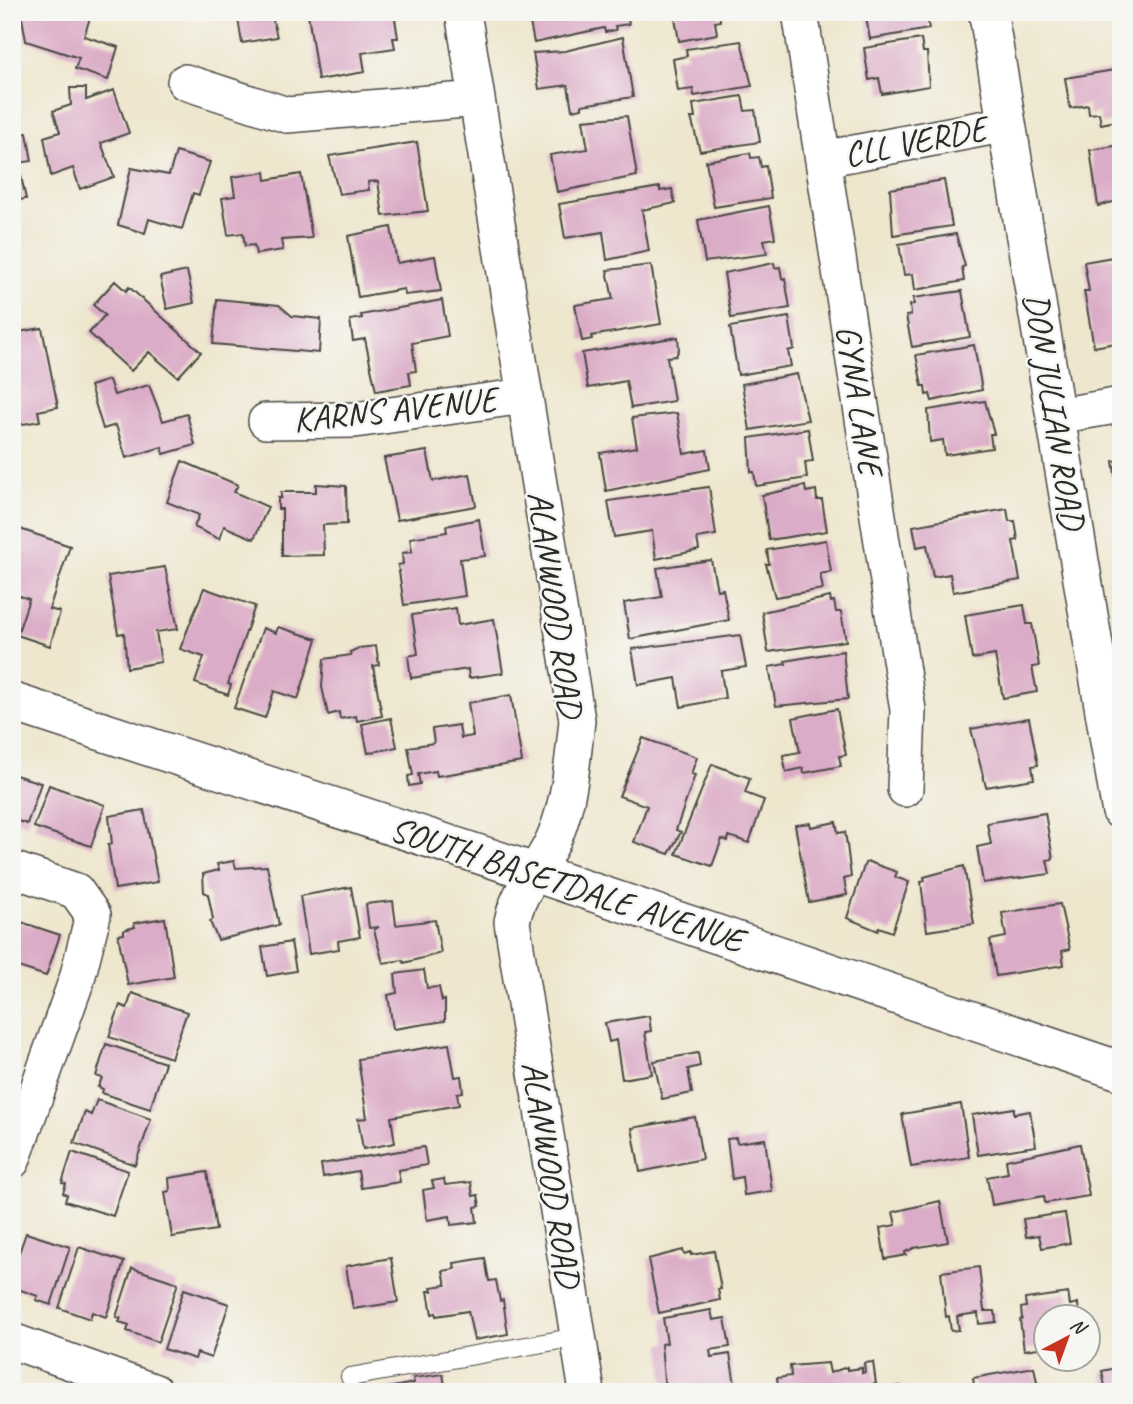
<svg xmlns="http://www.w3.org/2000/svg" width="1133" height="1404" font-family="Caveat,sans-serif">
<rect width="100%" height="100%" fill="#f6f6f2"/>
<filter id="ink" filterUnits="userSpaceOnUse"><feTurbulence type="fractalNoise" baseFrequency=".0143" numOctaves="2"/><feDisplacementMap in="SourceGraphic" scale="14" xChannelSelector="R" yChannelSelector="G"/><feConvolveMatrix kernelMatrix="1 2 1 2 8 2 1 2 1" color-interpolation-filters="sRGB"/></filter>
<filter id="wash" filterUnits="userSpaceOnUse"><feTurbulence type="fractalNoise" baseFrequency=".00686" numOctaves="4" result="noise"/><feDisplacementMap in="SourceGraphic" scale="28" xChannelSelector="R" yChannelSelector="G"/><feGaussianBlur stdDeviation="1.57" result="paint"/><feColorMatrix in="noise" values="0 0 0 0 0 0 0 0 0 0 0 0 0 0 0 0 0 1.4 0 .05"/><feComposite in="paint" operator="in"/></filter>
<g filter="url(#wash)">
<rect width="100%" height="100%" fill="#eee6cd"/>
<g id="blocks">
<path fill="#dbacc7" d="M21 12H92L84 36 118 47 108 80 75 69 79 58 26 41Z
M237 12H271L277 37 242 43Z
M322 12H394L398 38H393L395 48 362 53 365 72 318 80 308 14Z
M528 12H627L629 24 615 26 616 30 605 32 604 28 534 43Z
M674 12H719L720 21 715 22 717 34 679 41Z
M865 12H926L929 29 870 39Z
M623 37 633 97 582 105V108L572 110 568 85 539 89 533 53 565 51Z
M921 39 923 52H927L929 86 882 94 879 78 869 80 864 48Z
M741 41 752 86 694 96 693 89 678 91 673 59 687 56 686 49Z
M1121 69V120L1101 124 1099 113 1089 114 1088 105 1070 108 1065 78Z
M70 88H86V100L114 90 129 133 101 143 114 177 80 189 73 168 51 176 44 137 60 132 53 111 71 105Z
M742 96 745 111 755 110 760 142 700 151 691 118H695L693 104Z
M12 102 19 134 27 133 32 161 18 163 26 199 12 201Z
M627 116 637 176 557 192 550 155 588 149 583 120Z
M417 142 428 211 383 216 378 181 368 182 369 190 339 194 329 156Z
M1121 145V200L1098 206 1090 150Z
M176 152 210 162 199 195 193 193 182 229 149 219 145 233 118 225 131 168 169 175Z
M750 153 751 158 759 157 761 167 766 166 771 198 714 207 706 161Z
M265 172 266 180 301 174 312 238 281 240 283 250 256 254 254 245 245 246 243 233 228 235 222 198 235 196 232 177Z
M944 180 952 226 893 235 890 189Z
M660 187V191L672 189 675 203 642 210 649 251 607 260 603 232 565 238 559 204Z
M769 206 775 238 764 240 767 254 705 262 698 220Z
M391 227 397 263 435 256 441 291 405 295 404 289 358 297 348 236Z
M956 234 965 266 962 267 964 281 915 290 913 274 904 275 899 244Z
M1113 257 1114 260 1121 259V342L1094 347 1084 291H1089L1084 262Z
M774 263 775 268 780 267 782 279 785 278 790 308 731 318 724 273Z
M651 265 661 324 591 336 592 339 582 341 575 305 613 299 607 270Z
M187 271 194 303 167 309 160 277Z
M115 281 126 291 129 287 201 352 178 377 149 352 131 371 89 333 105 315 93 305Z
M962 291 970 337 912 347 906 316 911 315 910 305 914 304 913 298Z
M217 299 279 305 292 316 321 319 319 353 213 344Z
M442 300 448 336 412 343 416 371 409 372 411 385 376 391 365 339 353 341 350 320 362 318 361 315Z
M789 317 794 349 788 351 791 366 738 375 730 327Z
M42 328 58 407 38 411 40 421 12 426V333Z
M678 337 679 349 676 356 667 357 674 401 631 408 626 381 588 388 582 353Z
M974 345 982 390 932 401 930 394 926 395 925 386H922L916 355Z
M797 374 808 420 750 430 742 384Z
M109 380 114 395 149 385 163 421 187 414 195 445 164 454 162 447 126 458 116 425 103 429 90 386Z
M985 401 994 434H990L992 448 945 455 943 440 930 442 928 410Z
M677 413 684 454 707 450 710 469 606 491 600 453 637 447 632 418Z
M808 429 813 461 805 462 807 478 756 486 754 472H751L749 438Z
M427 451 433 481 470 474 476 506 397 520 384 458Z
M1121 460V500H1119L1113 461Z
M182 461 238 485 234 492 268 507 254 539 224 526 219 539 194 527 199 515 167 502Z
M316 484 346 486 347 524 323 525 324 555 282 556V509H278V498H281V492H316Z
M805 486 806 492 816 490 817 500H822L827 531 769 540 762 495Z
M709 487 716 535 697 538 699 550 656 559 652 531 614 537 608 501Z
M1007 509 1009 521H1015L1018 540 1013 541 1020 580 953 592 950 574 933 577 927 545 917 547 913 526Z
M479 519 485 556 460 559 465 596 404 605 398 565 403 564 402 553 412 552 410 538 447 532 446 526Z
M14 527 70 546 49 609 60 612 50 646 17 635 29 599 12 593Z
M826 540 831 572 820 574 823 589 775 597 766 564H769L767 550Z
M711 560 717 590 723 589 729 620 630 639 624 603 662 597 657 568Z
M165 567 178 629 156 632 161 662 127 668 124 633 118 634 108 576Z
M204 588 255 606 228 684 231 685 228 695 195 683 204 657 180 649Z
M830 597 831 602 834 601 836 612H841L846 641 768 652 762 612Z
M1024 605 1027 624H1032L1039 666 1032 667 1037 692 1003 698 995 655 972 659 965 615Z
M456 608 458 625 494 619 503 673 469 678 468 669 411 678 408 656 418 654 412 615Z
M278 627 317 639 298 699 274 691 265 718 234 708 263 628 276 633Z
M740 635 746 667 721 671 725 698 681 707 676 678 638 685 632 649Z
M376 646 379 665 373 666 382 716 357 721 356 716 340 719 339 712 328 715 322 687 324 659 351 655 350 652 359 648Z
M843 651 848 699 776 706 769 667 786 664 785 661Z
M511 695 522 762 437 776 436 771 418 774 420 784 409 786 408 776 413 775 408 747 434 743 432 729 459 725 461 738 473 736 468 703Z
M837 709 846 755 839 756 841 766 804 773 803 768 786 772 783 755 800 752 793 718Z
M391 718 397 747 368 753 362 724Z
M1029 718 1038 765 1032 766 1034 779 986 787 971 729Z
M643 738 697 757 691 774 695 775 676 830 681 832 669 854 634 842 647 806 619 796Z
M712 764 750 778 745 793 764 800 749 843 729 836 728 841 722 839 712 866 676 854Z
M12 774 41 783 27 824 12 819Z
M49 785 105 805 91 846 34 827Z
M144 810 158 882 115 889 108 845 112 844 109 816Z
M1045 813 1053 859 1047 860 1050 874 983 883 977 847 991 844 987 823Z
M836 822 838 833 845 832 847 845 851 877 844 879 847 895 809 902 795 825 810 823 811 827Z
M234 861 236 868 267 866 279 925 218 940 210 922 213 919 208 894 204 892 203 874 219 870 217 864Z
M869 862 897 872 895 877 909 882 892 932 879 927 878 931 847 918 865 863Z
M964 866 974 924 927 931 921 882 925 881 924 877Z
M351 887 360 937 338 941 339 949 309 954 300 896Z
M393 901 396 925 435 920 441 953 404 963 403 960 383 963 374 930 379 927 369 928 366 904Z
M1060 904 1070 949 1062 951 1064 965 996 976 990 940 1006 937 1002 913Z
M165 918 174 977 128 985 118 935 124 934V930L135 927 134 923Z
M12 919 60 935 46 976 12 965Z
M291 942 296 971 267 976 262 947Z
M424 970 427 988 439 987 442 1001 445 1000V1021L393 1029 388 995 397 993 395 974Z
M132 993 187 1012 171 1058 109 1037 120 1005 127 1008Z
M649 1016 651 1031 645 1032 652 1074 622 1079 616 1040 609 1042 605 1023Z
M106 1044 165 1063 150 1109 102 1093 103 1089 98 1087 102 1078 96 1076Z
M449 1044 455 1077 461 1076 463 1092 457 1093 459 1105 391 1117 395 1143 363 1149 358 1119 367 1118 358 1059Z
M698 1053 700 1066 688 1069 692 1093 662 1099 654 1061Z
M97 1100 151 1119 135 1165 74 1143 85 1112 91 1115Z
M961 1104 969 1157 911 1167 902 1114Z
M1014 1108V1114L1030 1111 1036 1146 978 1155 972 1115Z
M695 1117 702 1159 640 1172 632 1128Z
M736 1138 737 1143 765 1139 772 1191 744 1195 742 1177 732 1179 727 1139Z
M1080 1144 1089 1196 1045 1203 1044 1196 992 1205 987 1177 1008 1173 1006 1160Z
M424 1147 427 1165 398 1170 400 1182 361 1188 358 1171 323 1177 321 1164Z
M72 1152 128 1171 113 1216 65 1201 67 1195 63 1193 66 1184 62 1183Z
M207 1172 216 1230 172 1237 165 1192 170 1191 169 1178Z
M444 1179 445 1185 471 1182 473 1196 478 1195 480 1206 475 1207 477 1222 451 1225 450 1216 427 1220 423 1190 434 1188 432 1181Z
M940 1201 948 1242 914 1248 905 1252 906 1255 885 1259 880 1228 896 1225 893 1212Z
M1065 1213 1070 1243 1042 1248 1039 1235 1026 1237 1023 1219Z
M26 1233 70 1247 51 1305 36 1300 38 1296 12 1287V1273Z
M79 1247 124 1262 106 1317 92 1312 90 1319 59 1308Z
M683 1250 684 1254 691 1252V1255L714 1251 721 1289H718L720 1300 659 1313 648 1259Z
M391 1258 398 1302 353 1309 346 1266Z
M485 1258 489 1281 496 1280 500 1301 503 1300 508 1334 474 1340 468 1311 436 1316V1313L432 1314 428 1291H432L431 1287 446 1285 443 1271 455 1269 454 1263Z
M979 1267 984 1311H995L996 1322 979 1324 978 1313 957 1316 959 1330 951 1331 949 1316 946 1317 941 1272Z
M132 1268 178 1283 158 1342 127 1331 129 1325 119 1322 121 1318 116 1317Z
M184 1289 229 1304 211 1358 197 1353 195 1359 164 1349Z
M1068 1293 1070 1305 1078 1303 1079 1315 1046 1316V1347L1024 1350 1020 1320 1022 1319 1021 1308 1026 1307 1025 1299Z
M711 1310 713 1320 725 1318 730 1347 710 1350 711 1357 730 1354 736 1391 665 1392 661 1344 667 1343 663 1318Z
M873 1362 876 1384 849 1388V1392H779L777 1378 791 1376 790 1366 828 1363 830 1373 847 1367V1370L862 1368V1373L865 1372 864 1363Z
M1034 1367 1039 1392H975L973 1378Z
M1121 1367V1392H1106L1102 1371Z
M443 1374 446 1392H367L414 1383 413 1378Z
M900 1386 901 1392H877V1390Z"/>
</g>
</g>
<g filter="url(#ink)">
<use href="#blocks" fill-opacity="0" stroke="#484743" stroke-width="2"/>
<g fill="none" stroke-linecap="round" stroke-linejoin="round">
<g stroke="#484743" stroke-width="20">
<path id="lane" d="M350 1377 577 1337"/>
</g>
<g stroke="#484743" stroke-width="38">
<path id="street" d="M463 12 577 720C573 758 570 800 555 836 543 866 518 889 512 922L587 1392
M800 12 908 710 905 789
M185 82 287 115 477 99
M823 159 1007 124
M1057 416 1121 405
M266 421 355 420 524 396
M12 869 76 891 93 915 77 979 12 1161
M12 1341 155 1392"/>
</g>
<g stroke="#484743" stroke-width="41">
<path id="secondary" d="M988 12 1121 810
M12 702 533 872 1121 1071"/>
</g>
<use href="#lane" stroke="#fff" stroke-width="18"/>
<use href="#street" stroke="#fff" stroke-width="35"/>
<use href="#secondary" stroke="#fff" stroke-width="38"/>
</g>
</g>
<g text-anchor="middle" stroke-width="5" stroke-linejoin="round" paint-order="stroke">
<g font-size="35" fill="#2b2b2b" stroke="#f6f6f2">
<text transform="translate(915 141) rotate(-11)" y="12">CLL VERDE</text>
<text transform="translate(860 400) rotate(81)" y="12">GYNA LANE</text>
<text transform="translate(395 409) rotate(-6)" y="12">KARNS AVENUE</text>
<text transform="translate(1055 411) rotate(81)" y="12">DON JULIAN ROAD</text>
<text transform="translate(556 604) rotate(82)" y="12">ALANWOOD ROAD</text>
<text transform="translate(567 884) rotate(18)" y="12">SOUTH BASETDALE AVENUE</text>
<text transform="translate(552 1174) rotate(81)" y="12">ALANWOOD ROAD</text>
</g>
</g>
<rect width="1133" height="1404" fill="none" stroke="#f6f6f2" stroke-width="42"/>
<g transform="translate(1067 1338) rotate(41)"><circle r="33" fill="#f6f6f2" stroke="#a5a5a2" stroke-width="2"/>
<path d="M0-5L12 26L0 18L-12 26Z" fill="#c8321e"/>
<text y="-10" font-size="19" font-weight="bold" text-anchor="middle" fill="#2b2b2b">N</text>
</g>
</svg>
